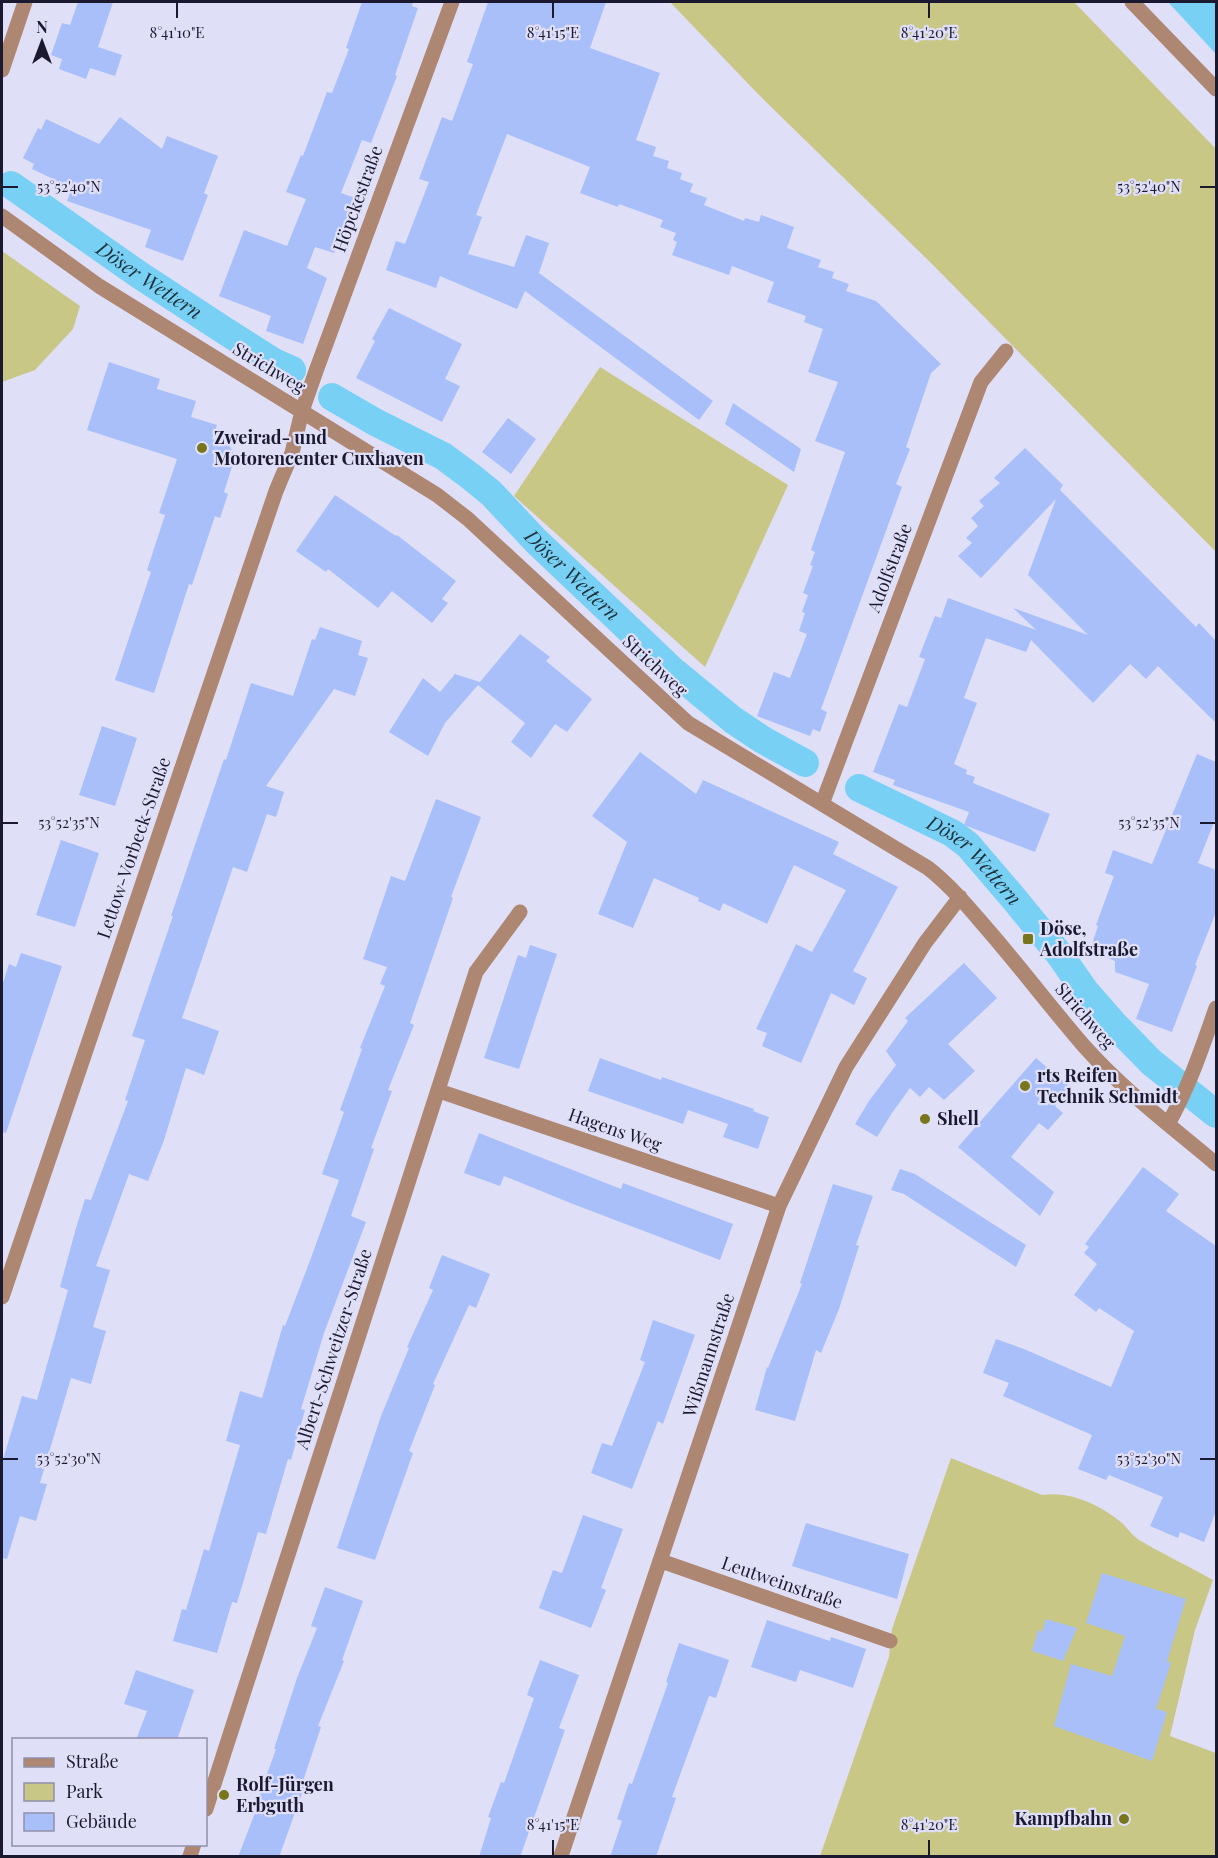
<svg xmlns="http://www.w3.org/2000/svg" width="1218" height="1858" font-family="'Playfair Display',serif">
<rect width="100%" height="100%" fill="#e0dff8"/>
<path fill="#c8c786" d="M670 2H1074L1216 149V552L932 264 758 94Z
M2 251 80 306 73 329 35 370 2 382Z
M600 367 788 485 705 667 514 496Z
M951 1458 1042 1495C1071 1491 1101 1505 1123 1524 1128 1529 1133 1536 1139 1540 1163 1554 1188 1566 1213 1580L1195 1630 1170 1736 1216 1753V1856H820L889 1657 892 1629Z"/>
<path fill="#79d0f5" d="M1168 2H1216V54Z"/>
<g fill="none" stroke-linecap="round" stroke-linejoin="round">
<g stroke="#79d0f5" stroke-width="28">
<path id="s1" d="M11 185 138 274 222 329 274 362 292 370"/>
<path id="s2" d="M332 397 375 422 443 456 470 476 491 493 536 541 671 669 733 720 763 740 805 763"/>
<path id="s3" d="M859 788 952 833 968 845 1015 900 1060 955 1085 991 1113 1023 1151 1062 1216 1114"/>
</g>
</g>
<path fill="#a8bff9" d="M78 2H113L98 47 122 55 115 76 90 68 86 79 59 69 62 59 51 55 62 23 70 25Z
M362 2H413L412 6 418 8 395 75 397 76 371 143 362 140 341 193 355 198 334 253 315 247 307 268 327 278 303 344 266 331 271 316 219 296 244 230 287 246 306 199 286 192 301 155 303 156 327 92 332 93 349 49 346 48Z
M488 2H606L590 48 660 73 636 140 656 147 653 156 669 161 667 168 682 173 680 179 693 184 690 192 707 198 704 205 744 221 745 218 759 222 761 215 794 227 787 248 821 260 818 267 834 272 832 278 849 284 846 291 876 301 941 364 931 373 906 447 910 449 896 484 902 487 821 709 827 712 820 732 813 729 810 736 757 716 774 672 790 678 807 634 799 631 805 613 802 612 808 595 803 593 813 566 810 565 815 552 811 550 845 452 815 441 838 382 808 372 823 329 804 322 806 316 767 302 774 282 732 266 729 275 672 255 677 242 673 240 676 233 660 227 663 220 619 204 618 207 580 193 590 167 507 134 476 215 482 217 468 254 514 267 526 235 549 243 539 273 713 401 699 420 525 291 517 309 440 276 436 288 386 270 396 241 405 244 429 182 419 179 442 117 452 121 473 64 467 62Z
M120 117 162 149 167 136 218 156 204 193 208 195 183 261 145 247 151 230 67 201 72 188 32 169 34 164 23 158 38 128 41 130 46 119 99 144Z
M389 308 462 344 445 379 460 386 442 422 356 378 375 341 372 339Z
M109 362 160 379 157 389 196 401 191 417 217 425 212 439 229 444 235 457 224 492 228 494 220 518 215 516 192 585 189 584 154 693 115 680 151 572 147 570 165 515 159 513 177 459 87 430Z
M733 403 801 449 794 472 725 424Z
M508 418 536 439 511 474 482 452Z
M1025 448 1063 485 1060 490 1062 492 1196 627 1199 623 1216 641V723L1158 666 1146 679 1130 664 1093 703 1031 640 1026 652 986 638 964 698 977 703 954 764 967 770 966 774 975 777 973 783 1050 814 1035 852 964 825 969 812 893 785 895 780 873 772 899 704 907 707 925 659 919 657 935 616 941 618 948 598 1036 630 1013 608 1088 635 1028 575 1056 499 981 578 958 556 972 543 966 538 978 526 971 518 984 506 979 501 1000 483 994 478Z
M335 495 396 536 397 535 456 581 442 599 448 603 432 623 392 591 378 608 328 569 326 572 296 551Z
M320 627 362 641 358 655 368 658 355 696 334 689 266 786 284 792 276 817 267 814 247 872 233 867 182 1018 219 1031 204 1075 186 1068 164 1140 148 1181 129 1174 96 1266 110 1270 93 1327 106 1331 91 1384 71 1378 40 1483 47 1484 36 1521 20 1516 7 1559 2 1558V1463L22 1396 37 1400 68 1290 60 1287 76 1228 85 1199 91 1200 128 1101 125 1100 145 1040 132 1036 173 916H171L224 759 226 760 251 683 293 696 312 639 315 640Z
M520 634 550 657 546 661 592 699 567 732 555 724 531 758 511 742 525 723 478 685 445 723 428 756 389 732 423 678 440 692 455 674 480 682Z
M102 726 137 738 115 806 79 795Z
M640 752 696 794 703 780 839 842 833 854 898 887 853 971 867 978 854 1005 831 993 801 1063 762 1046 767 1033 756 1029 796 944 812 952 846 890 794 865 767 924 723 903 720 911 698 901 699 898 654 878 633 928 598 914 627 842 592 816Z
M1197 754 1216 762V817L1198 863 1216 870V912L1195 965 1197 966 1172 1032 1136 1019 1149 984 1115 972V961L1090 950 1098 926 1096 925 1114 876 1105 873 1113 850 1152 864Z
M436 799 481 817 451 897 453 898 410 1023 414 1025 388 1090 392 1091 371 1148 374 1149 351 1216 366 1222 324 1333 301 1409 305 1410 291 1460 288 1459 266 1534 258 1532 237 1603 232 1602 217 1653 173 1641 182 1609 186 1610 204 1549 209 1551 240 1445 226 1441 240 1391 262 1398 283 1325 285 1326 311 1258 339 1180 322 1174 344 1112 340 1110 362 1049 360 1048 385 986 380 984 387 967 363 959 391 876 405 881Z
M61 840 99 853 75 927 36 915Z
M530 945 557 954 519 1069 484 1058 518 955 526 958Z
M21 953 62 966 6 1133 2 1132V986L9 964 16 967Z
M964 963 997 998 948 1044 975 1071 944 1100 929 1087 920 1097 910 1088 892 1113 877 1137 855 1124 869 1101 896 1065 886 1051 908 1021 905 1018Z
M600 1058 661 1080 662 1077 754 1109 753 1111 769 1117 758 1149 723 1137 728 1124 688 1110 683 1124 588 1091Z
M1036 1058 1069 1086 1055 1106 1063 1113 1048 1130 1039 1123 1011 1157 1054 1192 1040 1216 958 1147Z
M479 1133 621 1189 623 1183 733 1224 720 1260 573 1204 504 1176 500 1186 464 1173Z
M1143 1167 1179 1194 1166 1211 1216 1246V1511L1204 1542 1180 1532 1178 1538 1150 1526 1163 1497 1109 1475 1106 1480 1078 1469 1092 1435 1003 1396 1009 1383 983 1373 996 1339 1024 1349 1111 1387 1134 1331 1099 1308 1096 1312 1074 1295 1097 1264 1084 1253 1089 1247 1085 1244Z
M900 1169 915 1174 1026 1245 1016 1267 904 1194 891 1190Z
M833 1184 873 1196 856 1245 859 1246 839 1309 821 1353 816 1350 795 1421 755 1410 767 1367 768 1368 802 1284 800 1283Z
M442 1255 490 1274 476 1308 469 1305 433 1384 435 1385 409 1451 413 1453 375 1560 337 1548 381 1416 409 1348 407 1347 433 1290 429 1288Z
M653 1320 695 1335 663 1424 658 1421 632 1489 591 1473 602 1443 612 1446 645 1362 640 1360Z
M583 1515 623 1529 601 1588 606 1590 591 1628 539 1608 553 1570 562 1573Z
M806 1523 909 1554 897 1599 792 1566Z
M1102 1573 1186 1599 1167 1661 1171 1663 1156 1709 1167 1712 1152 1761 1054 1726 1071 1664 1112 1676 1125 1636 1086 1623Z
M325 1587 363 1601 342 1660 344 1661 318 1726 321 1727 302 1784 305 1785 279 1857H238L258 1805H256L276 1749H274L297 1678 317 1628 311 1626Z
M1046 1619 1077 1628 1063 1661 1032 1651 1038 1630 1042 1632Z
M767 1620 830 1641 831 1637 866 1649 853 1688 800 1670 796 1682 751 1667Z
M679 1643 729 1660 716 1698 709 1696 672 1797 676 1798 656 1857H610L622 1821 617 1819 629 1783 632 1784 668 1683 666 1682Z
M540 1660 579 1675 559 1728 565 1730 520 1857H479L491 1818 488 1817 501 1782 504 1783 534 1698 527 1695Z
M136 1670 194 1690 177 1740H136L147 1711 124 1704Z"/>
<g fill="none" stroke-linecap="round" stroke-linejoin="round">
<path stroke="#ae8773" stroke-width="15" d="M1132 2 1216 89"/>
<path stroke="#ae8773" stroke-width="15" d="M2 70 25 2
M2 216 99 286 437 495 468 519 688 723 928 868C951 886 969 908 988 930 1021 968 1051 1008 1084 1046 1123 1090 1171 1126 1216 1164
M822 804 981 382 1006 351
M439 1091 779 1206
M1168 1124C1189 1087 1202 1048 1216 1008
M2 1297 276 491 292 453 302 411 316 371 452 2
M661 1561 890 1641
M206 1809 476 972 520 912
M190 1856 194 1844
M561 1856 779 1206 846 1067 925 943 960 897"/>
</g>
<path fill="none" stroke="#1b192f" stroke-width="2" d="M177 3V18M553 3V18M929 3V18M3 187H18M1200 187H1215M3 823H18M1200 823H1215M3 1459H18M1200 1459H1215M553 1840V1855M929 1840V1855"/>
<g fill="#78751b" stroke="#e0dff8" stroke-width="2">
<circle cx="202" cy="448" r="6"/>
<rect x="1022" y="933" width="12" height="12" rx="3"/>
<circle cx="1025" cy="1086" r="6"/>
<circle cx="925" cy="1119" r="6"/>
<circle cx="224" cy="1795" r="6"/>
<circle cx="1124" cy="1819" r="6"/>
</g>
<g text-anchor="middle" stroke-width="4.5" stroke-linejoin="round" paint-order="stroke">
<g font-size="18" fill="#1b192f" stroke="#e0dff8">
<text transform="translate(358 199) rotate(-70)" y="6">Höpckestraße</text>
<text transform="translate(269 368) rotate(31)" y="6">Strichweg</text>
<text transform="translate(890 568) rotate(-69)" y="6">Adolfstraße</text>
<text transform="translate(655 666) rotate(43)" y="6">Strichweg</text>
<text transform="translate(134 848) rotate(-71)" y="6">Lettow-Vorbeck-Straße</text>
<text transform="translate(1085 1016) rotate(49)" y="6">Strichweg</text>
<text transform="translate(615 1130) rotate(19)" y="6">Hagens Weg</text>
<text transform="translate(334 1349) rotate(-72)" y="6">Albert-Schweitzer-Straße</text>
<text transform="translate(709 1355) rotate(-72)" y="6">Wißmannstraße</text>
<text transform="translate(782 1583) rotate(19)" y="6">Leutweinstraße</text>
</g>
<g font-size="18" font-weight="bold" fill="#1b192f" stroke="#e0dff8" text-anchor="start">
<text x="214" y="444">Zweirad- und<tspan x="214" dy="21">Motorencenter Cuxhaven</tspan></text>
<text x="1040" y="935">Döse,<tspan x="1040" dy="21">Adolfstraße</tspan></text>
<text x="1037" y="1082">rts Reifen<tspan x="1037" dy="21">Technik Schmidt</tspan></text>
<text x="937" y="1125">Shell</text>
<text x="236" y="1791">Rolf-Jürgen<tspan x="236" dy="21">Erbguth</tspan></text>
<text x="1112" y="1825" text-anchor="end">Kampfbahn</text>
</g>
<g font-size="20" font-style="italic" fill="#1d323b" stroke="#e0dff8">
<text dy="7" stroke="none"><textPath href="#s1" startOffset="168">Döser Wettern</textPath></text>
<text dy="7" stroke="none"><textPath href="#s2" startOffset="302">Döser Wettern</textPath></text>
<text dy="7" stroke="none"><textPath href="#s3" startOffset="138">Döser Wettern</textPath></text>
</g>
</g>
<g font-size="15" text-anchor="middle" fill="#1b192f" stroke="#e0dff8" stroke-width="4.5" stroke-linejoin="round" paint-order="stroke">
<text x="177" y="38">8°41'10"E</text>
<text x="553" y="38">8°41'15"E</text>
<text x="929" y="38">8°41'20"E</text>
<text x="69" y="192">53°52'40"N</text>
<text x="1149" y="192">53°52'40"N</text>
<text x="69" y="828">53°52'35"N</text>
<text x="1149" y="828">53°52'35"N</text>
<text x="69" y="1464">53°52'30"N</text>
<text x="1149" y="1464">53°52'30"N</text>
<text x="553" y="1830">8°41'15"E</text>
<text x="929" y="1830">8°41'20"E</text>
</g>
<rect width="1218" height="1858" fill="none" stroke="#1b192f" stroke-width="6"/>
<rect x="12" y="1738" width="195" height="108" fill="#e0dff8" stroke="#9190a8" stroke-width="1.5"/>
<rect x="24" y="1758" width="30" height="9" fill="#ae8773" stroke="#9190a8" stroke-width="1.5"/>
<text x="66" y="1768" font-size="18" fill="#1b192f">Straße</text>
<rect x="24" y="1783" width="30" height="18" fill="#c8c786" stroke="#9190a8" stroke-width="1.5"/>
<text x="66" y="1798" font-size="18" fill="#1b192f">Park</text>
<rect x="24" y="1813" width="30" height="18" fill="#a8bff9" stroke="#9190a8" stroke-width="1.5"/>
<text x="66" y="1828" font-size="18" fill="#1b192f">Gebäude</text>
<g transform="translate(42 42)" stroke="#e0dff8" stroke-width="4.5" paint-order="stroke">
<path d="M0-4.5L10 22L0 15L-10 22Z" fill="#1b192f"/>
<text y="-9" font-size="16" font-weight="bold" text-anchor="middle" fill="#1b192f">N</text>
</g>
</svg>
